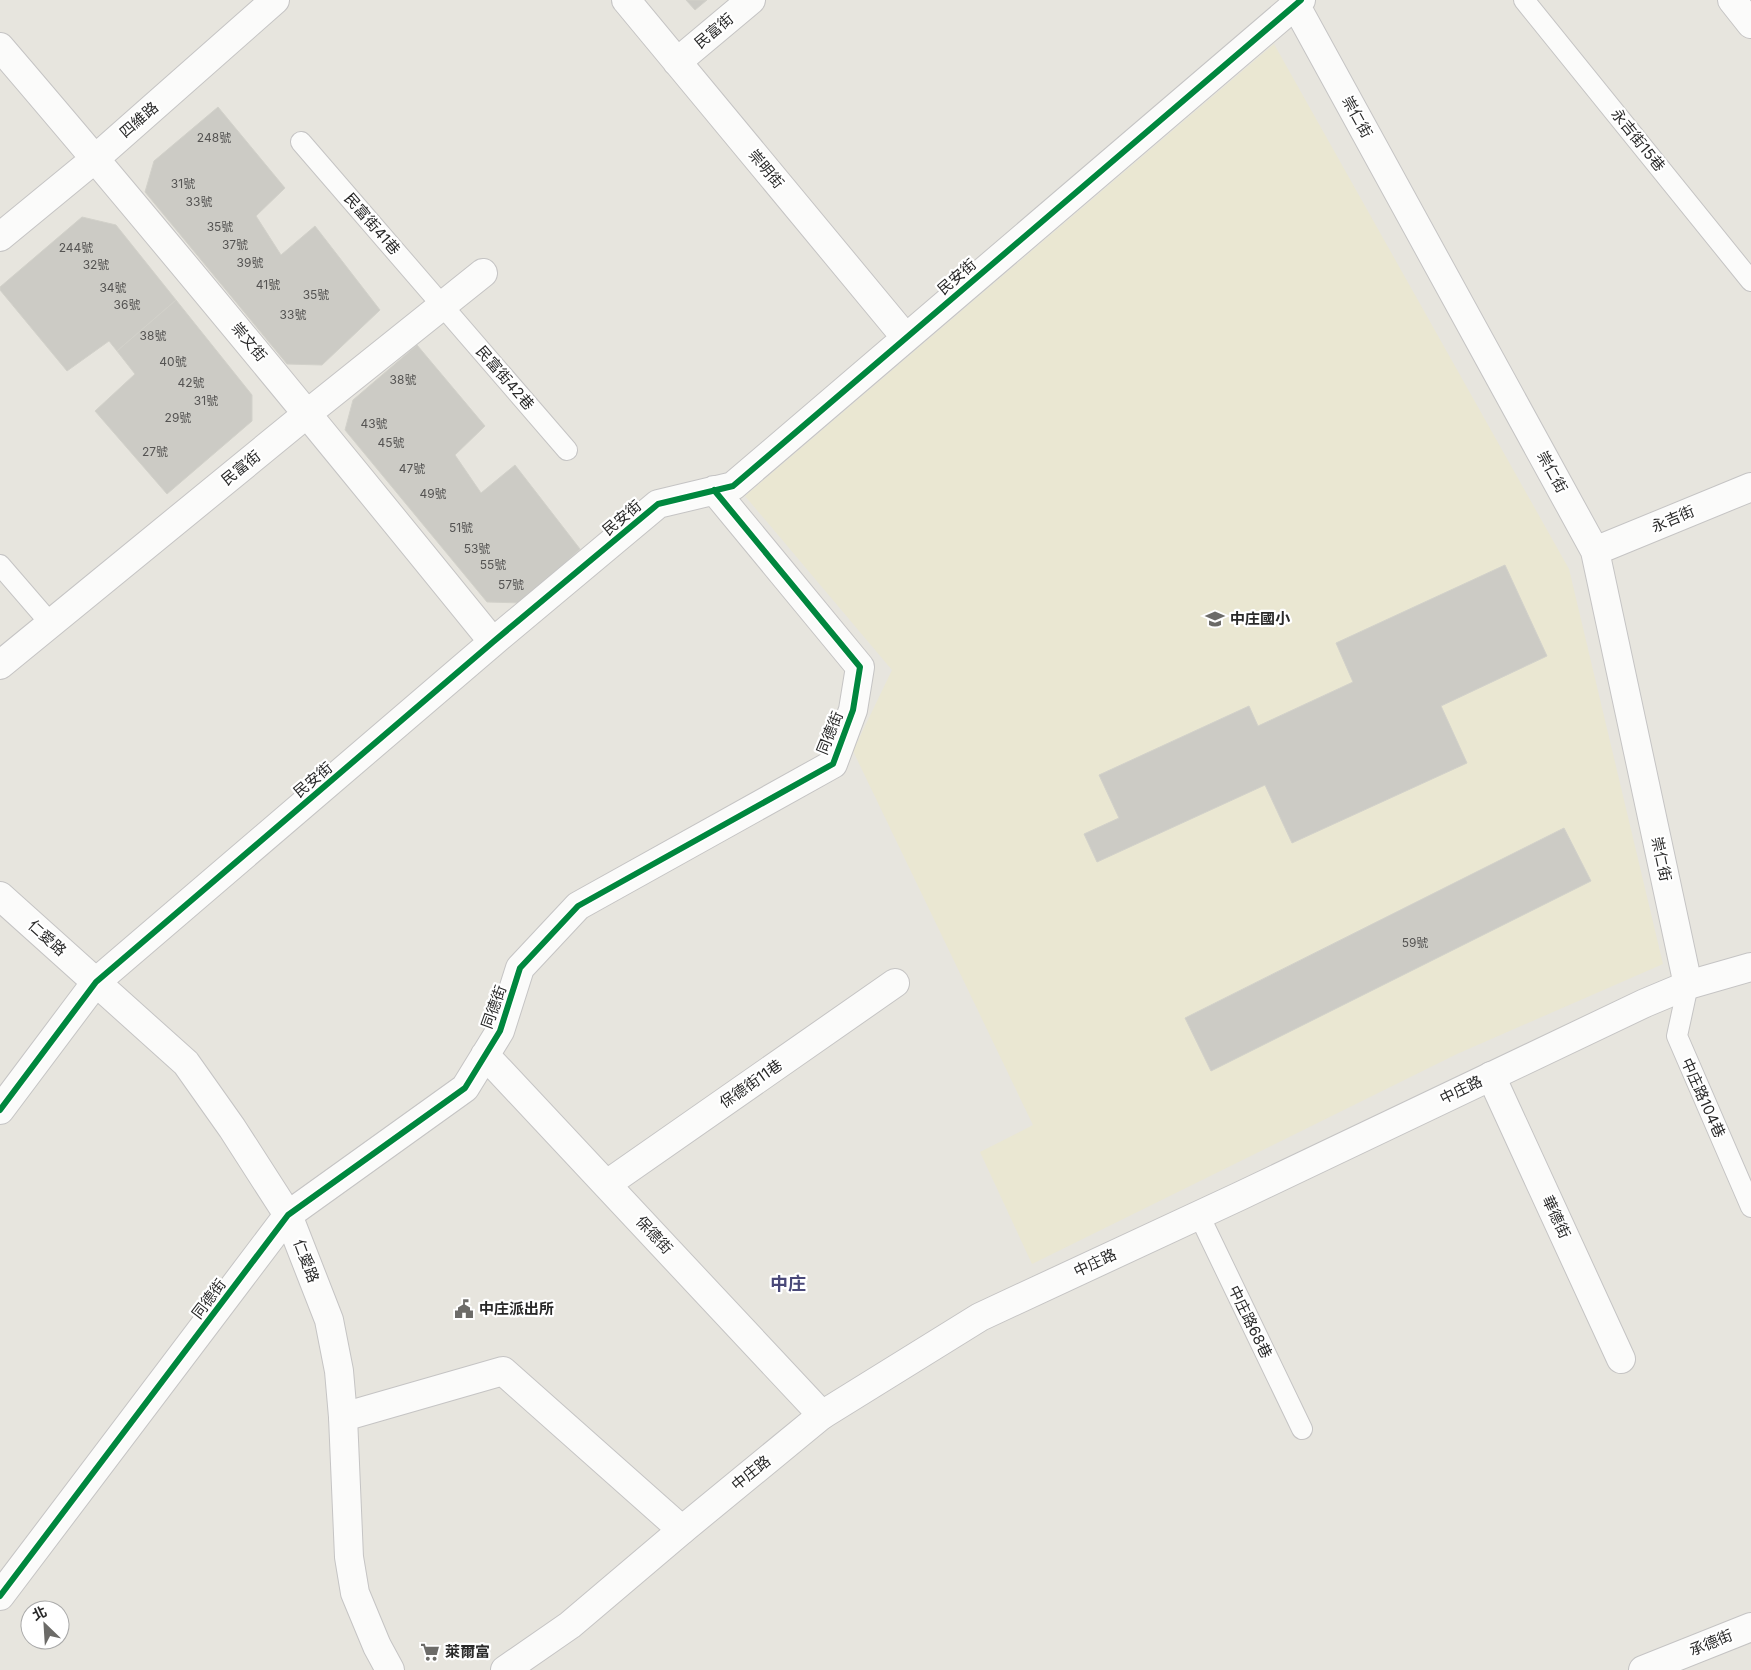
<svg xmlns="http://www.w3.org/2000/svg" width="1751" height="1670" font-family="Inter,'Noto Sans TC',sans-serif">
<rect width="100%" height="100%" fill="#e7e5de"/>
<path fill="#eae7d2" d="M1274 44 1569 569 1663 964 1457 1054 1032 1264 980 1152 1033 1125 853 751 892 670 745 496Z"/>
<path fill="#cccbc5" stroke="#d2d1ca" d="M686 0H707L695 10Z
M218 107 285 188 256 216 281 255 315 226 380 310 322 365 287 364 145 192 154 161Z
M82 217 116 225 176 300 117 351 109 341 67 371 0 290V287Z
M176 300 252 395V421L167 494 95 411 135 374 117 351Z
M417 345 485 426 455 455 481 493 515 465 580 549 522 603 487 602 345 430 353 400Z
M1505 565 1547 656 1441 706 1467 763 1292 843 1265 785 1097 862 1084 834 1119 818 1099 775 1249 706 1258 726 1353 682 1336 643Z
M1564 828 1591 881 1211 1071 1185 1018Z"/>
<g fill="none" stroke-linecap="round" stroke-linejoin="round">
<g stroke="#c5c4c4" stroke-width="22">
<path id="service" d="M1524 0 1751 281
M301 142 567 450
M0 565 51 624
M1688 985 1677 1036 1751 1207
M1199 1215 1302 1429"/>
</g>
<g stroke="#c5c4c4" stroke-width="30">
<path id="minor" d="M626 0 906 338
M1732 0 1751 24
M1295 4 1595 551 1688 985
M0 47C168 243 331 442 493 642
M677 62 751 0
M0 237 96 158 275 0
M1595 551 1751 487
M0 665 308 413 483 273
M485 1055 822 1415
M1491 1076 1621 1359
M0 1110 96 982 493 642 658 504 733 486 1301 0
M607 1184 895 983
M343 1417 503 1371 682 1530
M0 1596 288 1215 465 1088 500 1031 520 968 578 906 833 764 853 710 860 667 714 490
M1643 1670 1751 1627"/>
</g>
<g stroke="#c5c4c4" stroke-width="30">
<path id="tertiary" d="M0 896 186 1063 232 1128 288 1215 329 1320 339 1371 343 1417 349 1557 355 1593 377 1646 390 1670
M505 1670 570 1625 682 1530 822 1415 980 1317 1240 1196 1645 1003 1688 985 1751 967"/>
</g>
<use href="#service" stroke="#fbfbfa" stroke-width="20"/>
<use href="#minor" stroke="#fbfbfa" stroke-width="28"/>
<use href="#tertiary" stroke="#fbfbfa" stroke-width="28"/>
<g stroke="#fff" stroke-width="9">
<path id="cycleway" d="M0 1110 96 982 493 642 658 504 733 486 1301 0
M0 1596 288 1215 465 1088 500 1031 520 968 578 906 833 764 853 710 860 667 714 490"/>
</g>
<use href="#cycleway" stroke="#00873e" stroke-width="6"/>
</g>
<defs>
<g id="school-bare" transform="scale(1.5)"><path d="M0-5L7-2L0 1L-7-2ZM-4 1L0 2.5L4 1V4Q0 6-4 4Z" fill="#6c6b68" stroke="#fff" stroke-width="2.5" paint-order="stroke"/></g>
<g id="civic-bare" transform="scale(1.5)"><path d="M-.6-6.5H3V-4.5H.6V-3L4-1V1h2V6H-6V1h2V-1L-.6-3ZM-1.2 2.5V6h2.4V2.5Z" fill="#6c6b68" stroke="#fff" stroke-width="2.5" paint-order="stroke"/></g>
<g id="supermarket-bare" transform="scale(1.5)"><path d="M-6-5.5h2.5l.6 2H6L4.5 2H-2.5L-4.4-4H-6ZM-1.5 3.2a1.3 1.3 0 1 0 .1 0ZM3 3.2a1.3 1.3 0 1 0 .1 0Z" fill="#6c6b68" stroke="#fff" stroke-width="2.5" paint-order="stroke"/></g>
</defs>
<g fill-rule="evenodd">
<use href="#school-bare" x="1215" y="619"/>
<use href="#civic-bare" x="464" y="1309"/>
<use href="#supermarket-bare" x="430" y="1652"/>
</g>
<g text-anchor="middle" stroke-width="4.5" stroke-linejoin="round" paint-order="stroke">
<g font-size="12" fill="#545352">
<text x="214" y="142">248號</text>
<text x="183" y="188">31號</text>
<text x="199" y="206">33號</text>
<text x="220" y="231">35號</text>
<text x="235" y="249">37號</text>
<text x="76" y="252">244號</text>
<text x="250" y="267">39號</text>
<text x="96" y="269">32號</text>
<text x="268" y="289">41號</text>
<text x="113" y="292">34號</text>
<text x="316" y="299">35號</text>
<text x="127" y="309">36號</text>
<text x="293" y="319">33號</text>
<text x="153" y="340">38號</text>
<text x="173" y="366">40號</text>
<text x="403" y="384">38號</text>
<text x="191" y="387">42號</text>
<text x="206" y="405">31號</text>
<text x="178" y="422">29號</text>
<text x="374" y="428">43號</text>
<text x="391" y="447">45號</text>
<text x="155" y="456">27號</text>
<text x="412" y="473">47號</text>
<text x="433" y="498">49號</text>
<text x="461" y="532">51號</text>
<text x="477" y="553">53號</text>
<text x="493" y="569">55號</text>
<text x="511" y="589">57號</text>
<text x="1415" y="947">59號</text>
</g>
<g font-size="15" fill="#292929" stroke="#fff">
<text transform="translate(714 31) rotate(-40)" y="5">民富街</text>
<text transform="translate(1357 117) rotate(61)" y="5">崇仁街</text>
<text transform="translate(139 120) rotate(-41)" y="5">四維路</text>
<text transform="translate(1638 140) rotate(51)" y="5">永吉街15巷</text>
<text transform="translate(766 169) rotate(50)" y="5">崇明街</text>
<text transform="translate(372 224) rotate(49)" y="5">民富街41巷</text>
<text transform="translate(957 277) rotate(-41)" y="5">民安街</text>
<text transform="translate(249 342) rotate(50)" y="5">崇文街</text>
<text transform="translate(505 378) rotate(49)" y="5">民富街42巷</text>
<text transform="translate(241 468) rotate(-39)" y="5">民富街</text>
<text transform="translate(1552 472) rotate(61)" y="5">崇仁街</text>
<text transform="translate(622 518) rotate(-40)" y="5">民安街</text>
<text transform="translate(1673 519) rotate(-23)" y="5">永吉街</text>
<text transform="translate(830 733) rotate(-68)" y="5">同德街</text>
<text transform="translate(313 780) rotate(-40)" y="5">民安街</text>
<text transform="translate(1661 859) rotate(78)" y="5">崇仁街</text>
<text transform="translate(47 938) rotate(42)" y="5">仁愛路</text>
<text transform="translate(494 1007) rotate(-70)" y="5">同德街</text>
<text transform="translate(751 1084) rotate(-35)" y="5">保德街11巷</text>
<text transform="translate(1461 1090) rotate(-26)" y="5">中庄路</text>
<text transform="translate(1703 1098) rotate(66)" y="5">中庄路104巷</text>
<text transform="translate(1556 1217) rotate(65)" y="5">華德街</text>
<text transform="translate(654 1235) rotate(47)" y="5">保德街</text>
<text transform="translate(306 1261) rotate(69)" y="5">仁愛路</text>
<text transform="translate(1095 1263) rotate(-25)" y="5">中庄路</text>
<text transform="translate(209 1299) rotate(-53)" y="5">同德街</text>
<text transform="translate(1250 1322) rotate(64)" y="5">中庄路68巷</text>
<text transform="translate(751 1473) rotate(-39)" y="5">中庄路</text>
<text transform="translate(1711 1643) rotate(-22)" y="5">承德街</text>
</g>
<g font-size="15" font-weight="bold" fill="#292929" stroke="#fff" text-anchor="start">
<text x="1230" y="624">中庄國小</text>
<text x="479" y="1314">中庄派出所</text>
<text x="445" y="1657">萊爾富</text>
</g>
<g font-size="18" font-weight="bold" fill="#4a4979" stroke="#fff">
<text x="788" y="1290">中庄</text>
</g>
</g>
<g transform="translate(45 1625) rotate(335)"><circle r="24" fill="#ffffff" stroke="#a9a9a9"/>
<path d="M0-4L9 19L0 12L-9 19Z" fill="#6c6b68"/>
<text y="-8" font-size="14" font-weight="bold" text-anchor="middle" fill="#292929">北</text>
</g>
</svg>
